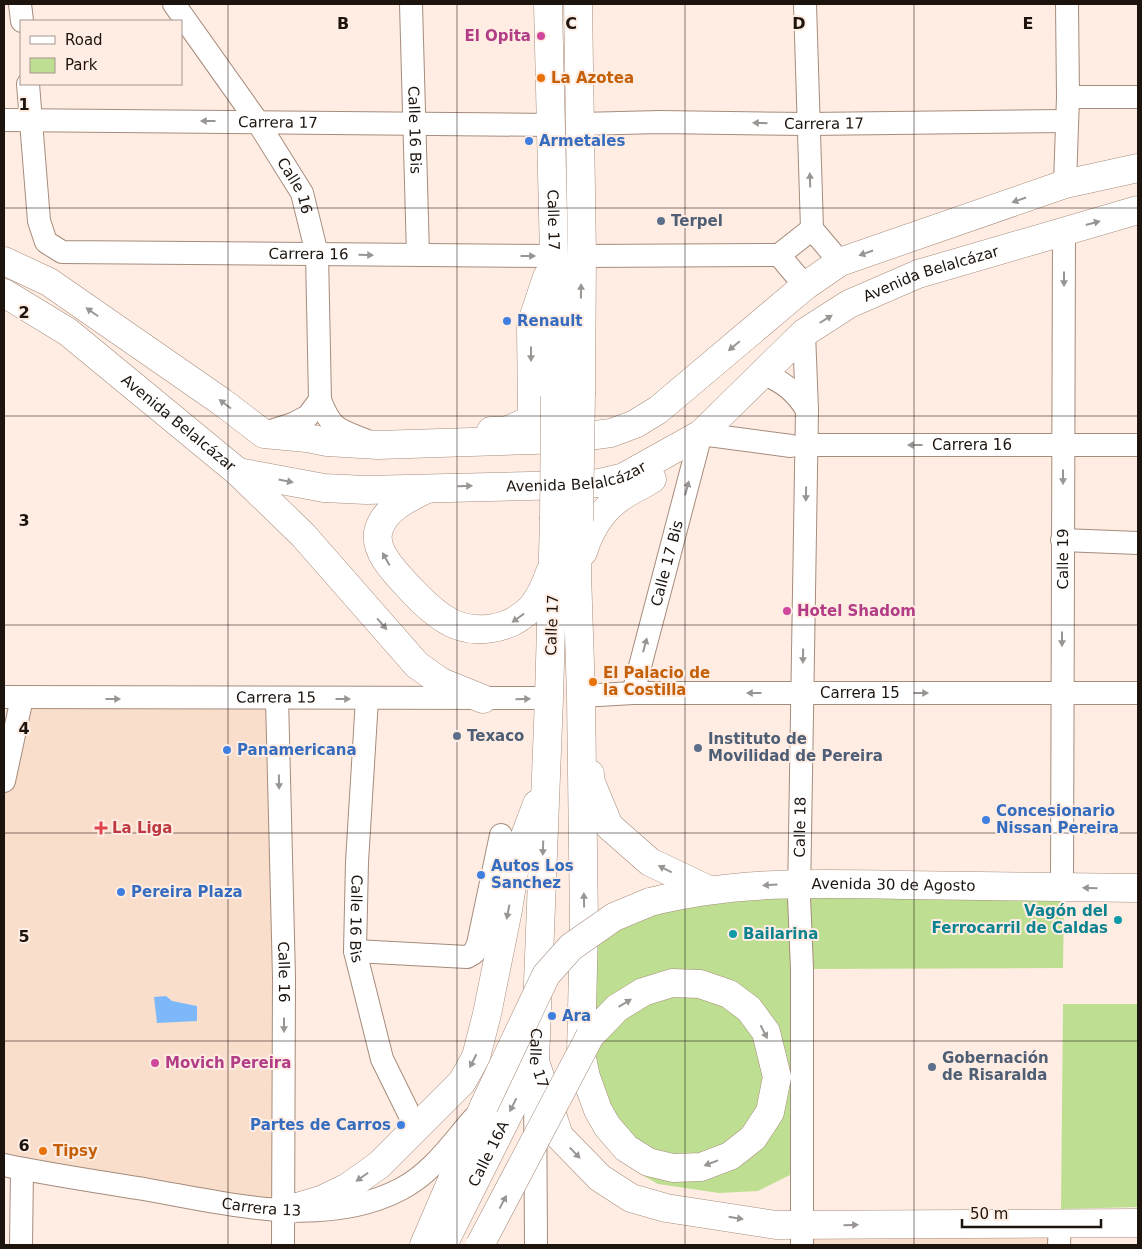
<svg xmlns="http://www.w3.org/2000/svg" width="1142" height="1249" font-family="'DejaVu Sans',sans-serif">
<rect width="100%" height="100%" fill="#ffede3"/>
<path fill="#fadecc" d="M22 698H277L284 1211 4 1165V781Z
M1060 1223 1059 1245H802L803 1225Z"/>
<path fill="#bedf91" d="M799 897 1064 901 1063 968 802 969V1169L758 1191 719 1193 658 1184 637 1172 626 1148 598 1110 584 938 650 902Z
M1063 1004H1138V1207L1061 1209Z"/>
<path fill="#7db9fa" d="M166 996 172 1001 197 1006V1021L157 1023 154 997Z"/>
<g fill="none" stroke-linecap="round" stroke-linejoin="round">
<g stroke="#a68c7b" stroke-width="24">
<g id="minor">
<path d="M20 4 22 21"/>
<path id="s1" d="M174 4 257 121 302 193 317 254 320 400C331 429 338 430 365 440"/>
<path id="s2" d="M411 4 418 255"/>
<path d="M805 4 812 229 840 262"/>
<path id="s3" d="M28 84 39 221 46 242 62 252 554 256"/>
<path d="M1068 97H1138"/>
<path id="s4" d="M4 120 551 125"/>
<path id="s5" d="M580 124 660 122 808 124 1067 121"/>
<path d="M1065 184 1068 97 1067 4"/>
<path d="M779 255 812 229"/>
<path d="M779 255 805 286"/>
<path d="M582 256 779 255"/>
<path d="M763 374C783 381 796 392 807 410"/>
<path d="M265 433 293 424 308 416 320 400"/>
<path id="s6" d="M807 445H1138"/>
<path d="M1062 540 1138 543"/>
<path id="s7" d="M633 693 701 434 791 446"/>
<path id="s8" d="M581 696 633 693H1138"/>
<path id="s9" d="M4 697 549 698"/>
<path id="s10" d="M277 698 284 977 283 1245"/>
<path id="s11" d="M367 699 357 862 355 951 382 1059 416 1128"/>
<path d="M4 781 22 698"/>
<path id="s12" d="M1062 887 1064 231"/>
<path d="M355 951 467 957 474 953 478 944 501 835"/>
<path d="M535 1077 536 1245"/>
<path id="s13" d="M4 1165C52 1175 101 1182 149 1190 230 1204 325 1229 401 1189 432 1173 452 1143 474 1118"/>
<path d="M21 1245 22 1169"/>
<path id="s14" d="M802 1245V969L799 897 807 410 804 333"/>
<path d="M1059 1245 1060 1223"/>
</g>
</g>
<g stroke="#a68c7b" stroke-width="29">
<g id="major">
<path id="s15" d="M548 4 554 256 555 396"/>
<path d="M578 4 582 256 581 392"/>
<path d="M4 261 49 282 222 402 264 434 307 438 327 442 378 445 565 439 611 433 635 424 658 410 805 286 840 262 1065 184 1138 168"/>
<path id="s16" d="M4 293 68 332 238 472 303 535 417 665 441 682 483 699"/>
<path d="M491 431H506L530 420 532 414 531 325 547 277"/>
<path id="s17" d="M238 472 324 488 366 490 571 485 599 483 624 477 701 434 804 333 849 304 918 274 1138 210"/>
<path d="M427 489C408 498 382 510 378 533 375 551 393 570 404 582 416 595 428 608 443 618 471 637 511 631 533 606 541 595 546 584 550 572"/>
<path id="s18" d="M554 519 549 698 535 1061 559 1136 600 1178 631 1198 666 1208 776 1225 1138 1223"/>
<path d="M579 521 577 573 581 696 584 925 581 1054 586 1077 598 1110 607 1126 626 1148 648 1162 673 1168 701 1167 730 1156 753 1138 770 1112 777 1077 766 1032 749 1009 729 994 700 984 672 983 643 992 617 1008 590 1036"/>
<path d="M583 552C590 529 603 508 624 495 633 489 643 485 652 479"/>
<path d="M590 774V780L609 826 650 862 709 890"/>
<path id="s19" d="M650 902C732 881 818 883 903 885 981 886 1060 887 1138 888"/>
<path d="M284 1211 321 1200 348 1187 379 1165 462 1082 476 1057 487 1014 508 910 516 860 537 804"/>
<path d="M424 1245 484 1106"/>
<path id="s20" d="M443 1245 535 1061"/>
</g>
</g>
<use href="#minor" stroke="#fff" stroke-width="22"/>
<use href="#major" stroke="#fff" stroke-width="28"/>
<g stroke="#a68c7b" stroke-width="29" stroke-linecap="butt">
<path id="major-bridge" d="M554 519 555 396
M579 521 581 392
M484 1106 546 975 571 947 614 917 650 902
M480 1245 590 1036"/>
</g>
<use href="#major-bridge" stroke="#fff" stroke-width="28"/>
</g>
<defs><path id="oneway-solid" d="M-6-.8H1V-3.2L6.5 0L1 3.2V.8H-6Z" transform="scale(1.25)"/></defs>
<g fill="#999593">
<use href="#oneway-solid" transform="translate(208 121) rotate(-180)"/>
<use href="#oneway-solid" transform="translate(760 123) rotate(-179)"/>
<use href="#oneway-solid" transform="translate(810 180) rotate(-92)"/>
<use href="#oneway-solid" transform="translate(1019 200) rotate(161)"/>
<use href="#oneway-solid" transform="translate(1093 223) rotate(-15)"/>
<use href="#oneway-solid" transform="translate(866 253) rotate(161)"/>
<use href="#oneway-solid" transform="translate(366 255) rotate(1)"/>
<use href="#oneway-solid" transform="translate(528 256)"/>
<use href="#oneway-solid" transform="translate(1064 279) rotate(90)"/>
<use href="#oneway-solid" transform="translate(581 291) rotate(-89)"/>
<use href="#oneway-solid" transform="translate(92 312) rotate(-145)"/>
<use href="#oneway-solid" transform="translate(826 319) rotate(-32)"/>
<use href="#oneway-solid" transform="translate(734 346) rotate(140)"/>
<use href="#oneway-solid" transform="translate(531 354) rotate(90)"/>
<use href="#oneway-solid" transform="translate(225 404) rotate(-143)"/>
<use href="#oneway-solid" transform="translate(915 445) rotate(-180)"/>
<use href="#oneway-solid" transform="translate(1063 477) rotate(90)"/>
<use href="#oneway-solid" transform="translate(286 481) rotate(11)"/>
<use href="#oneway-solid" transform="translate(465 486) rotate(-1)"/>
<use href="#oneway-solid" transform="translate(687 488) rotate(-75)"/>
<use href="#oneway-solid" transform="translate(806 494) rotate(91)"/>
<use href="#oneway-solid" transform="translate(386 559) rotate(-119)"/>
<use href="#oneway-solid" transform="translate(518 618) rotate(144)"/>
<use href="#oneway-solid" transform="translate(382 624) rotate(49)"/>
<use href="#oneway-solid" transform="translate(1062 639) rotate(90)"/>
<use href="#oneway-solid" transform="translate(645 645) rotate(-75)"/>
<use href="#oneway-solid" transform="translate(803 656) rotate(91)"/>
<use href="#oneway-solid" transform="translate(754 693) rotate(-180)"/>
<use href="#oneway-solid" transform="translate(921 693)"/>
<use href="#oneway-solid" transform="translate(113 699)"/>
<use href="#oneway-solid" transform="translate(343 699)"/>
<use href="#oneway-solid" transform="translate(523 699) rotate(-1)"/>
<use href="#oneway-solid" transform="translate(279 782) rotate(89)"/>
<use href="#oneway-solid" transform="translate(543 848) rotate(92)"/>
<use href="#oneway-solid" transform="translate(665 869) rotate(-153)"/>
<use href="#oneway-solid" transform="translate(770 885) rotate(176)"/>
<use href="#oneway-solid" transform="translate(1090 888) rotate(-179)"/>
<use href="#oneway-solid" transform="translate(584 900) rotate(-91)"/>
<use href="#oneway-solid" transform="translate(508 912) rotate(101)"/>
<use href="#oneway-solid" transform="translate(625 1003) rotate(-31)"/>
<use href="#oneway-solid" transform="translate(284 1025) rotate(90)"/>
<use href="#oneway-solid" transform="translate(764 1032) rotate(63)"/>
<use href="#oneway-solid" transform="translate(473 1061) rotate(117)"/>
<use href="#oneway-solid" transform="translate(513 1105) rotate(117)"/>
<use href="#oneway-solid" transform="translate(575 1153) rotate(46)"/>
<use href="#oneway-solid" transform="translate(711 1163) rotate(159)"/>
<use href="#oneway-solid" transform="translate(362 1177) rotate(145)"/>
<use href="#oneway-solid" transform="translate(503 1202) rotate(-62)"/>
<use href="#oneway-solid" transform="translate(736 1218) rotate(9)"/>
<use href="#oneway-solid" transform="translate(851 1225) rotate(-1)"/>
</g>
<path fill="none" stroke="#1d140e" stroke-width="1" stroke-opacity="0.55" d="M228 4V1245M457 4V1245M685 4V1245M914 4V1245M4 208H1138M4 416H1138M4 625H1138M4 833H1138M4 1041H1138"/>
<g fill="#d1479c" stroke="#ffede3" stroke-width="2">
<circle cx="541" cy="36" r="5"/>
<circle cx="787" cy="611" r="5"/>
<circle cx="155" cy="1063" r="5"/>
</g>
<g fill="#e8710a" stroke="#ffede3" stroke-width="2">
<circle cx="541" cy="78" r="5"/>
<circle cx="593" cy="682" r="5"/>
<circle cx="43" cy="1151" r="5"/>
</g>
<g fill="#3f7fe0" stroke="#ffede3" stroke-width="2">
<circle cx="529" cy="141" r="5"/>
<circle cx="507" cy="321" r="5"/>
<circle cx="227" cy="750" r="5"/>
<circle cx="986" cy="820" r="5"/>
<circle cx="481" cy="875" r="5"/>
<circle cx="121" cy="892" r="5"/>
<circle cx="552" cy="1016" r="5"/>
<circle cx="401" cy="1125" r="5"/>
</g>
<g fill="#5c6f8a" stroke="#ffede3" stroke-width="2">
<circle cx="661" cy="221" r="5"/>
<circle cx="457" cy="736" r="5"/>
<circle cx="698" cy="748" r="5"/>
<circle cx="932" cy="1067" r="5"/>
</g>
<path fill="#e0444e" stroke="#ffede3" stroke-width="2" d="M98.5 820.5h5v5h5v5h-5v5h-5v-5h-5v-5h5z"/>
<g fill="#0f9aa8" stroke="#ffede3" stroke-width="2">
<circle cx="1118" cy="920" r="5"/>
<circle cx="733" cy="934" r="5"/>
</g>
<g text-anchor="middle" stroke-width="4" stroke-linejoin="round" paint-order="stroke">
<g font-size="15" font-weight="bold" fill="#b23c85" stroke="#ffede3" text-anchor="start">
<text x="531" y="41" text-anchor="end">El Opita</text>
<text x="797" y="616">Hotel Shadom</text>
<text x="165" y="1068">Movich Pereira</text>
</g>
<g font-size="15" font-weight="bold" fill="#c56008" stroke="#ffede3" text-anchor="start">
<text x="551" y="83">La Azotea</text>
<text x="603" y="678">El Palacio de<tspan x="603" dy="17">la Costilla</tspan></text>
<text x="53" y="1156">Tipsy</text>
</g>
<g font-size="15" fill="#1d140e" stroke="#ffede3">
<text dy="5" stroke="none"><textPath href="#s4" startOffset="274">Carrera 17</textPath></text>
<text dy="5" stroke="none"><textPath href="#s5" startOffset="244">Carrera 17</textPath></text>
<text dy="5" stroke="none"><textPath href="#s2" startOffset="126">Calle 16 Bis</textPath></text>
<text dy="5" stroke="none"><textPath href="#s1" startOffset="219">Calle 16</textPath></text>
<text dy="5" stroke="none"><textPath href="#s15" startOffset="216">Calle 17</textPath></text>
<text dy="5" stroke="none"><textPath href="#s3" startOffset="425">Carrera 16</textPath></text>
<text dy="5" stroke="none"><textPath href="#s17" startOffset="762">Avenida Belalcázar</textPath></text>
<text dy="5" stroke="none"><textPath href="#s16" startOffset="218">Avenida Belalcázar</textPath></text>
<text dy="5" stroke="none"><textPath href="#s6" startOffset="165">Carrera 16</textPath></text>
<text dy="5" stroke="none"><textPath href="#s17" startOffset="341">Avenida Belalcázar</textPath></text>
<text dy="5" stroke="none"><textPath href="#s12" startOffset="328">Calle 19</textPath></text>
<text dy="5" stroke="none"><textPath href="#s7" startOffset="134">Calle 17 Bis</textPath></text>
<text transform="translate(552 625) rotate(-88)" y="5">Calle 17</text>
<text dy="5" stroke="none"><textPath href="#s8" startOffset="279">Carrera 15</textPath></text>
<text dy="5" stroke="none"><textPath href="#s9" startOffset="272">Carrera 15</textPath></text>
<text dy="5" stroke="none"><textPath href="#s14" startOffset="418">Calle 18</textPath></text>
<text dy="5" stroke="none"><textPath href="#s19" startOffset="245">Avenida 30 de Agosto</textPath></text>
<text dy="5" stroke="none"><textPath href="#s11" startOffset="220">Calle 16 Bis</textPath></text>
<text dy="5" stroke="none"><textPath href="#s10" startOffset="274">Calle 16</textPath></text>
<text dy="5" stroke="none"><textPath href="#s18" startOffset="540">Calle 17</textPath></text>
<text dy="5" stroke="none"><textPath href="#s20" startOffset="102">Calle 16A</textPath></text>
<text dy="5" stroke="none"><textPath href="#s13" startOffset="261">Carrera 13</textPath></text>
</g>
<g font-size="15" font-weight="bold" fill="#366cbe" stroke="#ffede3" text-anchor="start">
<text x="539" y="146">Armetales</text>
<text x="517" y="326">Renault</text>
<text x="237" y="755">Panamericana</text>
<text x="996" y="816">Concesionario<tspan x="996" dy="17">Nissan Pereira</tspan></text>
<text x="491" y="871">Autos Los<tspan x="491" dy="17">Sanchez</tspan></text>
<text x="131" y="897">Pereira Plaza</text>
<text x="562" y="1021">Ara</text>
<text x="391" y="1130" text-anchor="end">Partes de Carros</text>
</g>
<g font-size="15" font-weight="bold" fill="#4e5e75" stroke="#ffede3" text-anchor="start">
<text x="671" y="226">Terpel</text>
<text x="467" y="741">Texaco</text>
<text x="708" y="744">Instituto de<tspan x="708" dy="17">Movilidad de Pereira</tspan></text>
<text x="942" y="1063">Gobernación<tspan x="942" dy="17">de Risaralda</tspan></text>
</g>
<g font-size="15" font-weight="bold" fill="#be3a42" stroke="#ffede3" text-anchor="start">
<text x="112" y="833">La Liga</text>
</g>
<g font-size="15" font-weight="bold" fill="#0d838f" stroke="#ffede3" text-anchor="end">
<text x="1108" y="916">Vagón del<tspan x="1108" dy="17">Ferrocarril de Caldas</tspan></text>
<text x="743" y="939" text-anchor="start">Bailarina</text>
</g>
</g>
<g font-size="16" text-anchor="middle" font-weight="bold" fill="#1d140e" stroke="#ffede3" stroke-width="4" stroke-linejoin="round" paint-order="stroke">
<text x="343" y="29">B</text>
<text x="571" y="29">C</text>
<text x="799" y="29">D</text>
<text x="1028" y="29">E</text>
<text x="24" y="110">1</text>
<text x="24" y="318">2</text>
<text x="24" y="526">3</text>
<text x="24" y="734">4</text>
<text x="24" y="942">5</text>
<text x="24" y="1151">6</text>
</g>
<rect width="1142" height="1249" fill="none" stroke="#1d140e" stroke-width="10"/>
<rect x="20" y="20" width="162" height="65" fill="#ffede3" stroke="#a5968e"/>
<rect x="30" y="36" width="25" height="8" fill="#ffffff" stroke="#a5968e"/>
<text x="65" y="45" font-size="15" fill="#1d140e">Road</text>
<rect x="30" y="58" width="25" height="15" fill="#bedf91" stroke="#a5968e"/>
<text x="65" y="70" font-size="15" fill="#1d140e">Park</text>
<path d="M962 1219v8h139v-8" fill="none" stroke="#1d140e" stroke-width="2.5"/>
<text x="970" y="1219" font-size="15" fill="#1d140e" stroke="#ffede3" stroke-width="4" paint-order="stroke">50 m</text>
</svg>
